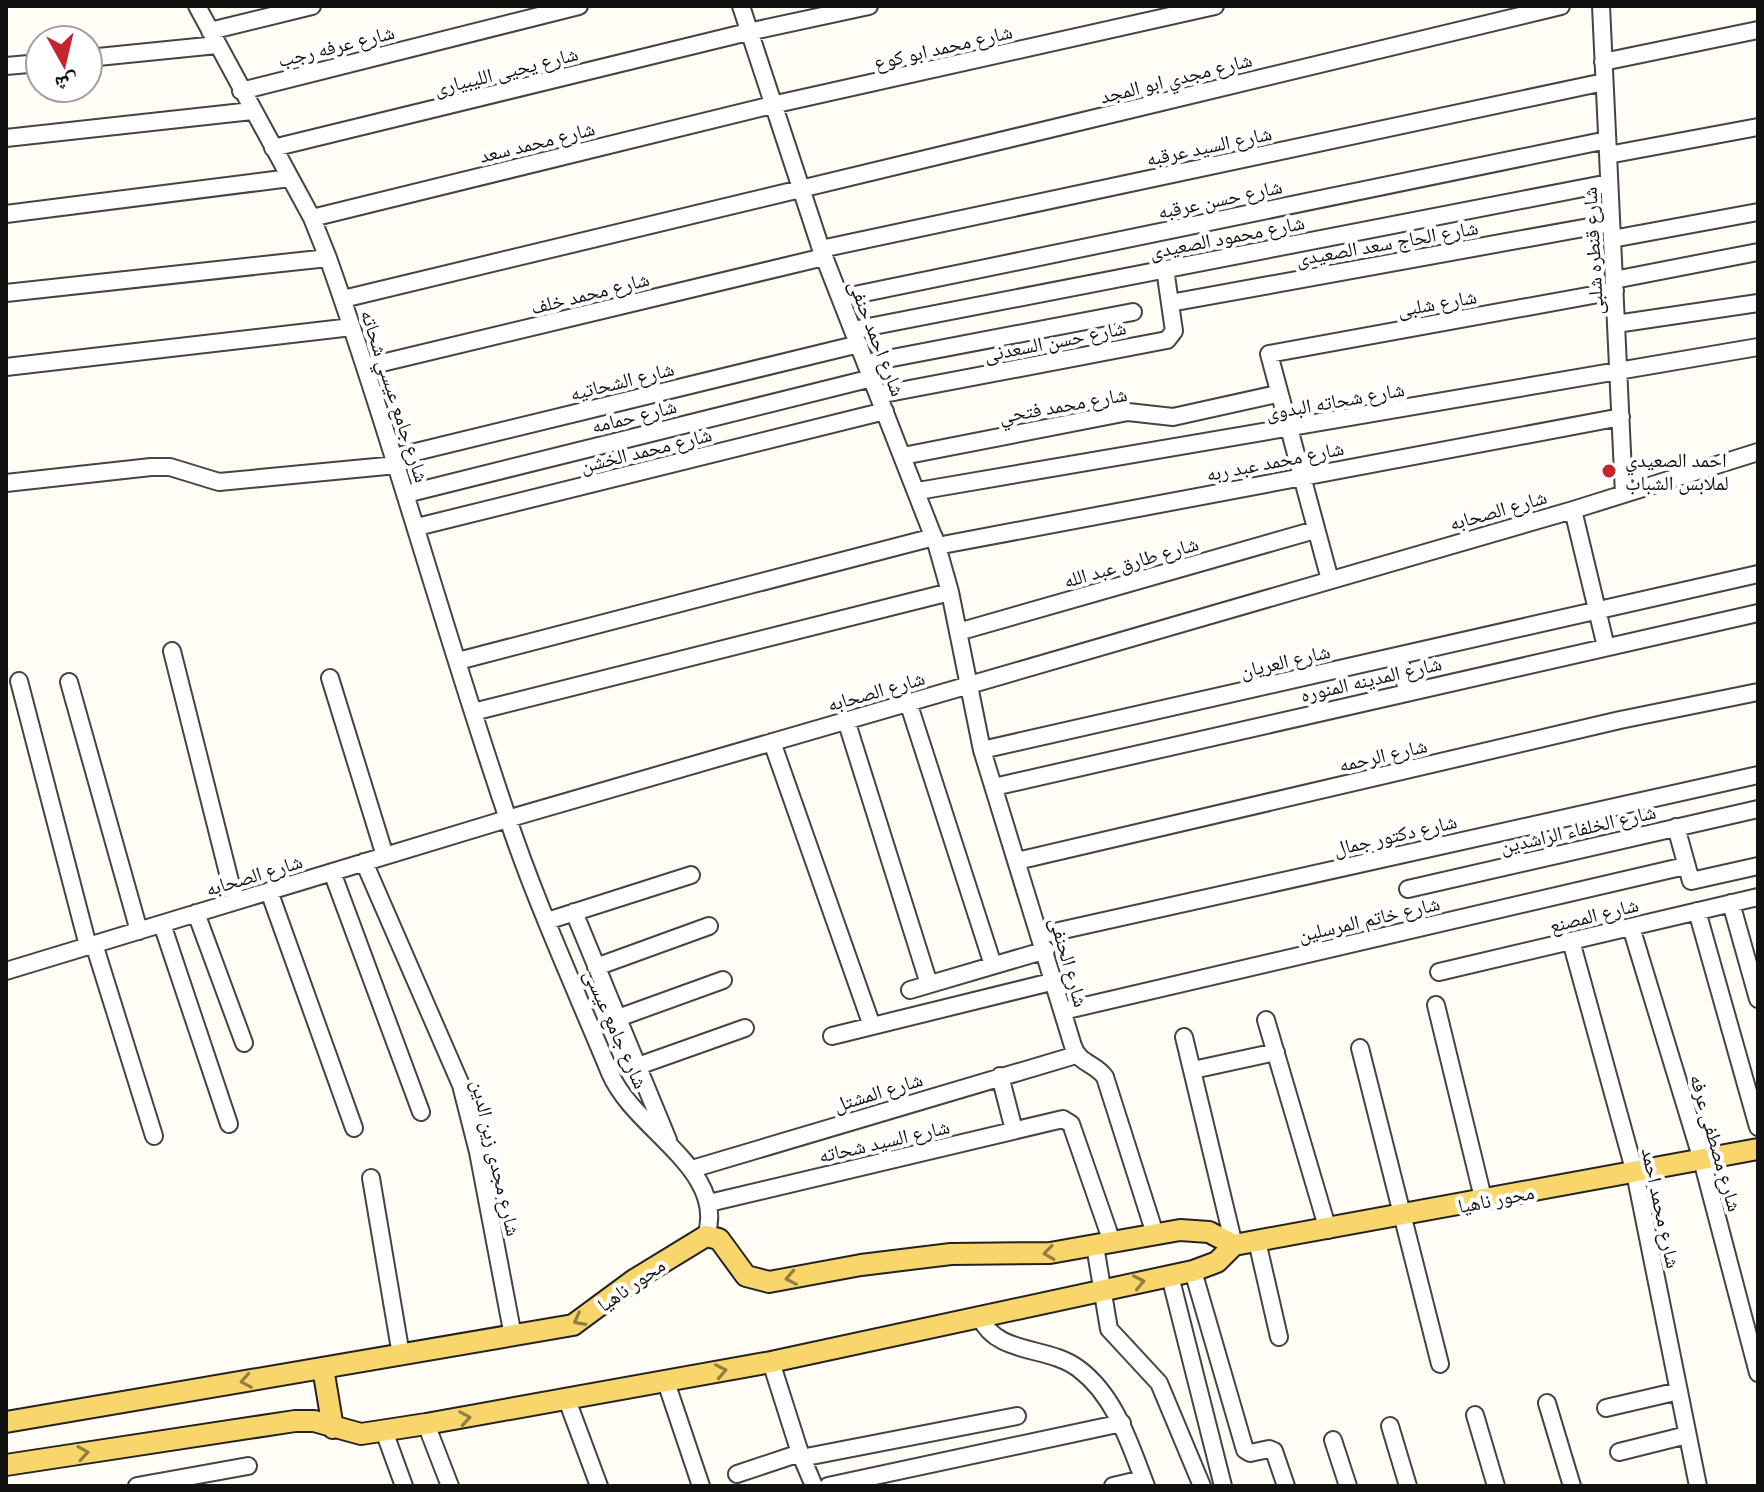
<svg xmlns="http://www.w3.org/2000/svg" width="1764" height="1492" font-family="'IBM Plex Serif','Noto Naskh Arabic',serif">
<rect width="100%" height="100%" fill="#fffdf5"/>
<g fill="none" stroke-linecap="round" stroke-linejoin="round">
<g stroke="#444" stroke-width="20">
<path id="minor" d="M197 6 312 218 328 258C393 442 444 631 507 816 536 903 575 988 610 1073 634 1130 728 1170 706 1236
M741 6 821 249 937 546 950 592 982 750 1073 1046C1079 1064 1095 1063 1105 1077L1155 1234
M1601 6 1624 494
M210 31 312 6
M88 58 217 45
M1603 62 1758 30
M6 66 40 63
M241 91 579 6
M6 138 252 111
M273 148 748 32 869 6
M1608 155 1758 127
M6 214 290 178
M312 218 772 105 1215 6
M1612 239 1758 212
M821 249 1604 82
M1614 280 1758 252
M6 293 328 258
M840 298 1607 140
M343 299 1561 6
M1170 303 1611 223
M1616 324 1758 303
M853 330 1609 183
M866 363 1133 312
M6 367 352 327
M365 367 824 257
M878 395 1167 340 1174 331 1165 269
M903 456 1128 412 1173 417 1277 394
M395 457 859 344
M6 483 151 467H170L219 482 397 465
M918 491 1758 347
M406 494 872 378
M1573 510 1606 647
M417 527 885 411
M937 546 1621 417
M1330 580 1269 354 1615 291
M958 632 1315 530
M172 651 235 901
M1399 656 1407 691
M458 661 934 537
M330 678 385 856
M19 681 88 946
M69 682 139 931
M908 702 993 965
M473 712 950 592
M846 720 929 984
M772 742 872 1026
M982 750 1758 574
M994 787 1758 613
M1676 827 1691 881 1758 866
M1017 861 1620 720 1758 692
M364 862 461 1085 478 1152 513 1336
M332 872 421 1112
M1408 889 1758 809
M269 891 354 1128
M1731 903 1758 999
M1697 911 1758 1127
M574 912 668 1140
M196 913 244 1043
M547 921 691 875
M162 924 229 1124
M1631 927 1702 1160 1758 1373
M1041 935 1758 775
M1571 941 1635 1173 1698 1486
M94 944 154 1136
M596 967 709 926
M6 971 507 819 1573 510 1758 452
M1439 972 1758 897
M910 990 1046 950
M1436 1005 1484 1202
M1063 1011 1685 866
M618 1018 723 980
M1266 1020 1328 1230
M832 1036 1055 981
M1184 1037 1234 1245
M1360 1048 1440 1364
M638 1066 745 1028
M1193 1070 1276 1052
M1000 1076 1014 1130
M692 1169 1076 1055
M371 1178 401 1355
M709 1203 1063 1119 1071 1124 1112 1242
M1257 1241 1279 1337
M1095 1246 1109 1329 1159 1383 1202 1486
M1193 1271 1245 1450 1250 1453 1269 1449 1274 1451 1286 1486
M1170 1276 1223 1486
M980 1317C997 1356 1048 1345 1079 1369 1116 1397 1130 1445 1146 1486
M771 1362 800 1453 814 1486
M666 1382 701 1486
M567 1400 599 1486
M1547 1403 1572 1486
M1606 1408 1679 1391
M1475 1415 1496 1486
M426 1424 450 1486
M1390 1426 1408 1486
M384 1431 404 1486
M1333 1440 1348 1486
M1619 1452 1687 1435
M801 1458 1017 1416
M737 1474 800 1453
M137 1486 248 1466
M828 1486 1122 1423
M1113 1486 1143 1479"/>
</g>
<g stroke="#222" stroke-width="24">
<path id="major" d="M323 1368 333 1428
M6 1422 573 1325 634 1280 706 1236 719 1239 746 1276 769 1282 861 1265 951 1254 1050 1253 1180 1230 1209 1232 1234 1245 1758 1149
M6 1465 295 1421H314L361 1434 426 1424 771 1362 1193 1271 1217 1262 1234 1245"/>
</g>
<use href="#minor" stroke="#fff" stroke-width="16"/>
<use href="#major" stroke="#f9d66b" stroke-width="20"/>
</g>
<defs><path id="oneway-chevron" d="M-2-3.5L2.5 0L-2 3.5" fill="none" stroke-width="1.6" stroke-linecap="round" stroke-linejoin="round" transform="scale(2)"/></defs>
<g stroke="#917d42">
<use href="#oneway-chevron" transform="translate(1049 1253) rotate(172)"/>
<use href="#oneway-chevron" transform="translate(791 1278) rotate(169)"/>
<use href="#oneway-chevron" transform="translate(1139 1282) rotate(-12)"/>
<use href="#oneway-chevron" transform="translate(579 1320) rotate(152)"/>
<use href="#oneway-chevron" transform="translate(721 1371) rotate(-11)"/>
<use href="#oneway-chevron" transform="translate(246 1381) rotate(170)"/>
<use href="#oneway-chevron" transform="translate(465 1418) rotate(-10)"/>
<use href="#oneway-chevron" transform="translate(83 1453) rotate(-9)"/>
</g>
<circle fill="#c4262e" stroke="#fff" stroke-width="3" cx="1609" cy="471" r="8"/>
<g text-anchor="middle" stroke-width="8" stroke-linejoin="round" paint-order="stroke">
<g font-size="20" fill="#111" stroke="#fff">
<text transform="translate(336 46) rotate(-14)" y="7">شارع عرفه رجب</text>
<text transform="translate(943 47) rotate(-13)" y="7">شارع محمد ابو كوع</text>
<text transform="translate(506 71) rotate(-14)" y="7">شارع يحيى الليبيارى</text>
<text transform="translate(1176 78) rotate(-14)" y="7">شارع مجدي ابو المجد</text>
<text transform="translate(537 142) rotate(-14)" y="7">شارع محمد سعد</text>
<text transform="translate(1209 146) rotate(-12)" y="7">شارع السيد عرقبه</text>
<text transform="translate(1220 199) rotate(-12)" y="7">شارع حسن عرقبه</text>
<text transform="translate(1227 237) rotate(-11)" y="7">شارع محمود الصعيدى</text>
<text transform="translate(1387 243) rotate(-10)" y="7">شارع الحاج سعد الصعيدى</text>
<text transform="translate(1593 251) rotate(-93)" y="7">شارع قنطره شلبى</text>
<text transform="translate(590 293) rotate(-14)" y="7">شارع محمد خلف</text>
<text transform="translate(1437 303) rotate(-10)" y="7">شارع شلبى</text>
<text transform="translate(877 338) rotate(69)" y="7">شارع احمد حنفى</text>
<text transform="translate(1055 341) rotate(-11)" y="7">شارع حسن السعدنى</text>
<text transform="translate(622 381) rotate(-14)" y="7">شارع الشحاتيه</text>
<text transform="translate(395 396) rotate(72)" y="7">شارع جامع عيسي شحاته</text>
<text transform="translate(1335 401) rotate(-10)" y="7">شارع شحاته البدوى</text>
<text transform="translate(1063 405) rotate(-10)" y="7">شارع محمد فتحي</text>
<text transform="translate(634 416) rotate(-14)" y="7">شارع حمامه</text>
<text transform="translate(646 450) rotate(-14)" y="7">شارع محمد الخشن</text>
<text transform="translate(1275 461) rotate(-11)" y="7">شارع محمد عبد ربه</text>
<text transform="translate(1498 510) rotate(-16)" y="7">شارع الصحابه</text>
<text transform="translate(1131 562) rotate(-16)" y="7">شارع طارق عبد الله</text>
<text transform="translate(1285 661) rotate(-13)" y="7">شارع العريان</text>
<text transform="translate(1371 679) rotate(-13)" y="7">شارع المدينه المنوره</text>
<text transform="translate(876 691) rotate(-16)" y="7">شارع الصحابه</text>
<text transform="translate(1383 755) rotate(-13)" y="7">شارع الرحمه</text>
<text transform="translate(1578 829) rotate(-13)" y="7">شارع الخلفاء الراشدين</text>
<text transform="translate(1395 835) rotate(-13)" y="7">شارع دكتور جمال</text>
<text transform="translate(254 875) rotate(-17)" y="7">شارع الصحابه</text>
<text transform="translate(1594 915) rotate(-14)" y="7">شارع المصنع</text>
<text transform="translate(1369 919) rotate(-13)" y="7">شارع خاتم المرسلين</text>
<text transform="translate(1069 962) rotate(74)" y="7">شارع الحنفى</text>
<text transform="translate(616 1029) rotate(66)" y="7">شارع جامع عيسى</text>
<text transform="translate(878 1092) rotate(-17)" y="7">شارع المشتل</text>
<text transform="translate(884 1141) rotate(-13)" y="7">شارع السيد شحاته</text>
<text transform="translate(1716 1143) rotate(74)" y="7">شارع مصطفى عرفه</text>
<text transform="translate(496 1158) rotate(77)" y="7">شارع مجدى زين الدين</text>
<text transform="translate(1496 1199) rotate(-11)" y="7">محور ناهيا</text>
<text transform="translate(1661 1208) rotate(78)" y="7">شارع محمد احمد</text>
<text transform="translate(631 1285) rotate(-35)" y="7">محور ناهيا</text>
</g>
<g font-size="20" fill="#111" stroke="#fff" text-anchor="start">
<text x="1625" y="467">احمد الصعيدي<tspan x="1625" dy="23">لملابس الشباب</tspan></text>
</g>
</g>
<rect width="1764" height="1492" fill="none" stroke="#111111" stroke-width="16"/>
<g transform="translate(64 64) rotate(172)"><circle r="38" fill="#ffffff" stroke="#a0a0a0" stroke-width="2"/>
<path d="M0-6L14 30L0 20L-14 30Z" fill="#c4262e"/>
<text y="-12" font-size="22" font-weight="bold" text-anchor="middle" fill="#111111">ش</text>
</g>
</svg>
